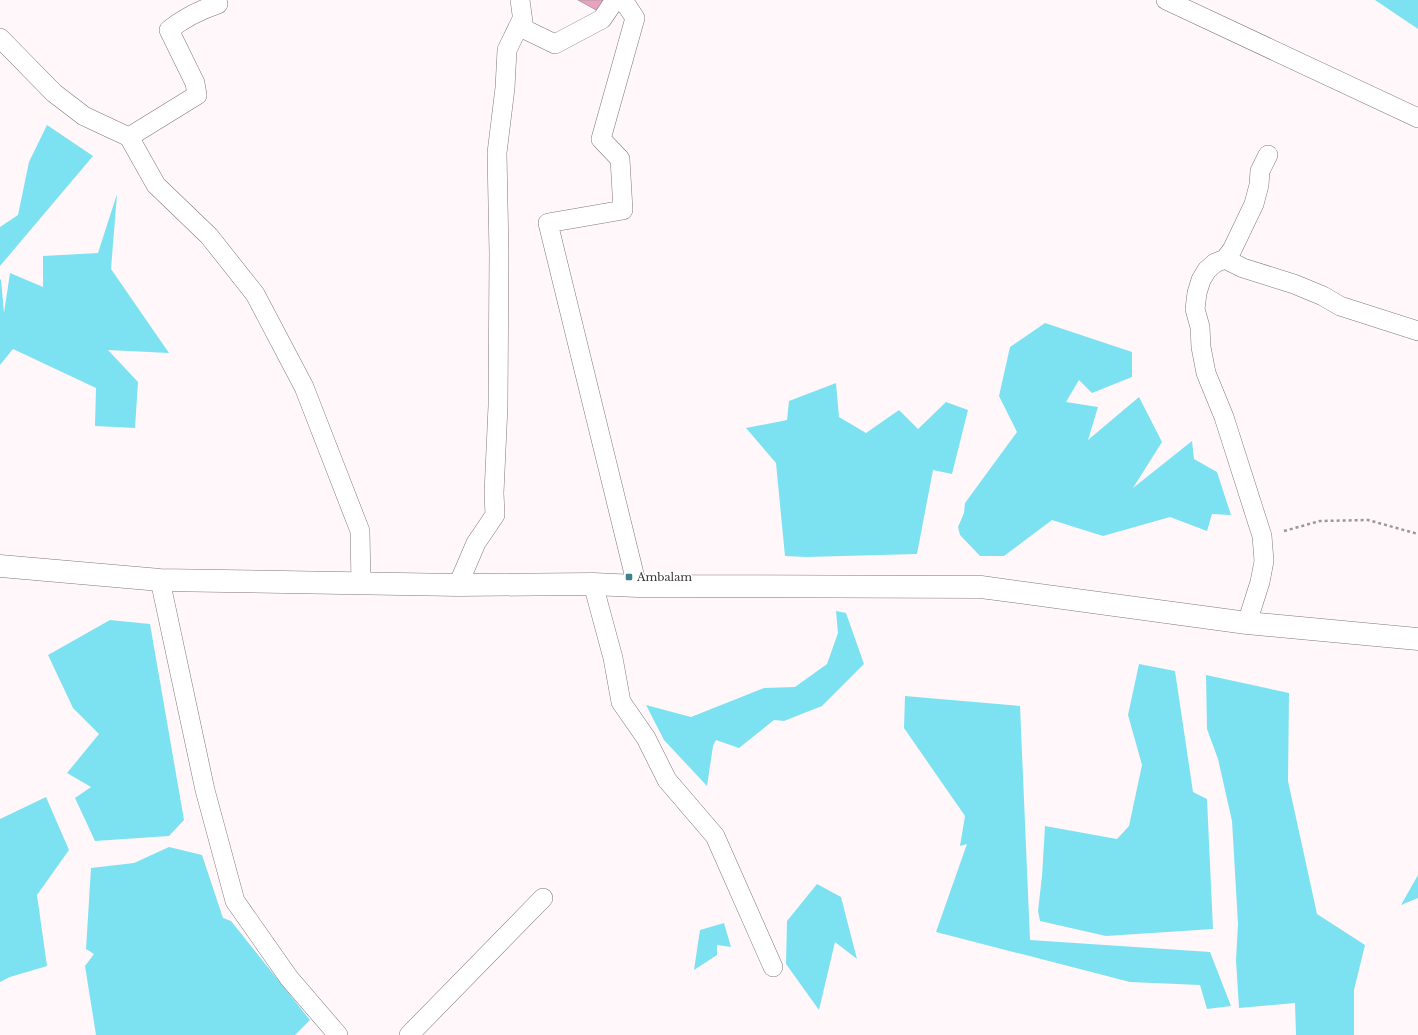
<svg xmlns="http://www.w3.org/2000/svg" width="1418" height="1035" font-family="'Libre Baskerville',serif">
<rect width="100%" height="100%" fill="#fff7fa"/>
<path fill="#7ce2f1" d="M1375 0H1418V29Z
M47 125 93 156 0 266V227L18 215 29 162Z
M117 194 111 269 169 353 108 350 138 382 135 428 95 426 96 388 13 349 0 365V280L1 279 4 313 10 273 43 287V256L98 253Z
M1045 323 1132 352V377L1092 393 1079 380 1066 402 1098 407 1088 440 1139 397 1162 442 1133 488 1192 441 1194 459 1217 472 1231 515 1212 514 1207 531 1170 517 1103 536 1052 520 1004 556H980L960 535 958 527 964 513 965 503 1017 432 999 396 1010 347Z
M836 383 839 417 866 433 899 410 918 429 946 402 968 410 952 474 933 470 917 554 806 557 785 556 776 463 746 428 787 420 789 401Z
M836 611 846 613 864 664 822 706 784 721 774 720 739 748 716 740 713 746 707 786 664 740 646 705 691 717 764 688 795 687 827 664 838 633Z
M110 620 150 624 184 820 169 836 95 841 75 798 91 787 67 773 99 734 73 708 48 655Z
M1139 664 1175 671 1193 792 1207 799 1213 929 1106 936 1040 921 1038 911 1042 876 1045 826 1117 839 1129 826 1142 765 1128 715Z
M1206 675 1289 693 1288 781 1317 914 1365 945 1354 990V1035H1296L1295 1003 1239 1008 1236 960 1238 924 1232 821 1218 759 1207 729Z
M905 696 1020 706 1030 940 1210 952 1231 1006 1207 1009 1200 985 1130 982 936 932 967 844 960 846 965 816 904 728Z
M46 797 69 850 37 895 47 966 10 977 0 982V819Z
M169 847 202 855 223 918 231 921 310 1020 295 1035H96L85 966 94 954 86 949 91 868 134 863Z
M1418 875V898L1401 905Z
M817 884 841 897 857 959 835 942 819 1010 786 964 787 921Z
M724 923 731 947 717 945V955L694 970 700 930Z"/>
<path fill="#eca0c0" stroke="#aa9ea3" d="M578 0H607L600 12Z"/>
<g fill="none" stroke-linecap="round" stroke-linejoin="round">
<g stroke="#82777b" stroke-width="20">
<path id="minor" d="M520 0 524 29 555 44 602 19 615 0
M623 0 635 18 601 139 620 159 623 210 548 223 637 586
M1166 0 1418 118
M218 4C200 10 184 18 169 30L195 83 197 95 129 137 156 185 209 236 255 294 304 387 360 531 361 584
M0 38 54 93 84 116 129 137
M1225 259 1243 268 1294 284 1323 296 1340 306 1418 331
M160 580 205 790 235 901 289 978 338 1035
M593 584 613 658 621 702 646 738 667 780 715 836 773 967
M458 585 476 543 495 515 494 493 498 406 499 253 497 153 505 88 507 50 522 19
M1247 623 1260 582 1264 561 1262 536 1224 417 1206 373 1201 347 1200 327 1195 309 1197 293 1201 280 1207 270 1215 263 1225 259 1232 250 1254 204 1259 185 1260 171 1268 155
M409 1035 543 898"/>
</g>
<g stroke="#82777b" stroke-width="23">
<path id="secondary" d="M0 566 160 580 458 585 593 584 637 586 981 587 1247 623 1418 639"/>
</g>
<path stroke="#9d9799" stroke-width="2.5" stroke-dasharray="3 3" stroke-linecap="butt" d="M1284 531 1320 521 1368 520 1418 534"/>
<use href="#minor" stroke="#fff" stroke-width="19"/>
<use href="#secondary" stroke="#fff" stroke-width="22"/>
</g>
<rect fill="#3c838d" stroke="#fff" stroke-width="1.5" x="625" y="573" width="8" height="8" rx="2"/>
<g text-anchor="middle" stroke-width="3" stroke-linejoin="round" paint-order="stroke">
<g font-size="11" fill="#393436" stroke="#fff" text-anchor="start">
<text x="637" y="581">Ambalam</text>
</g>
</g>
</svg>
